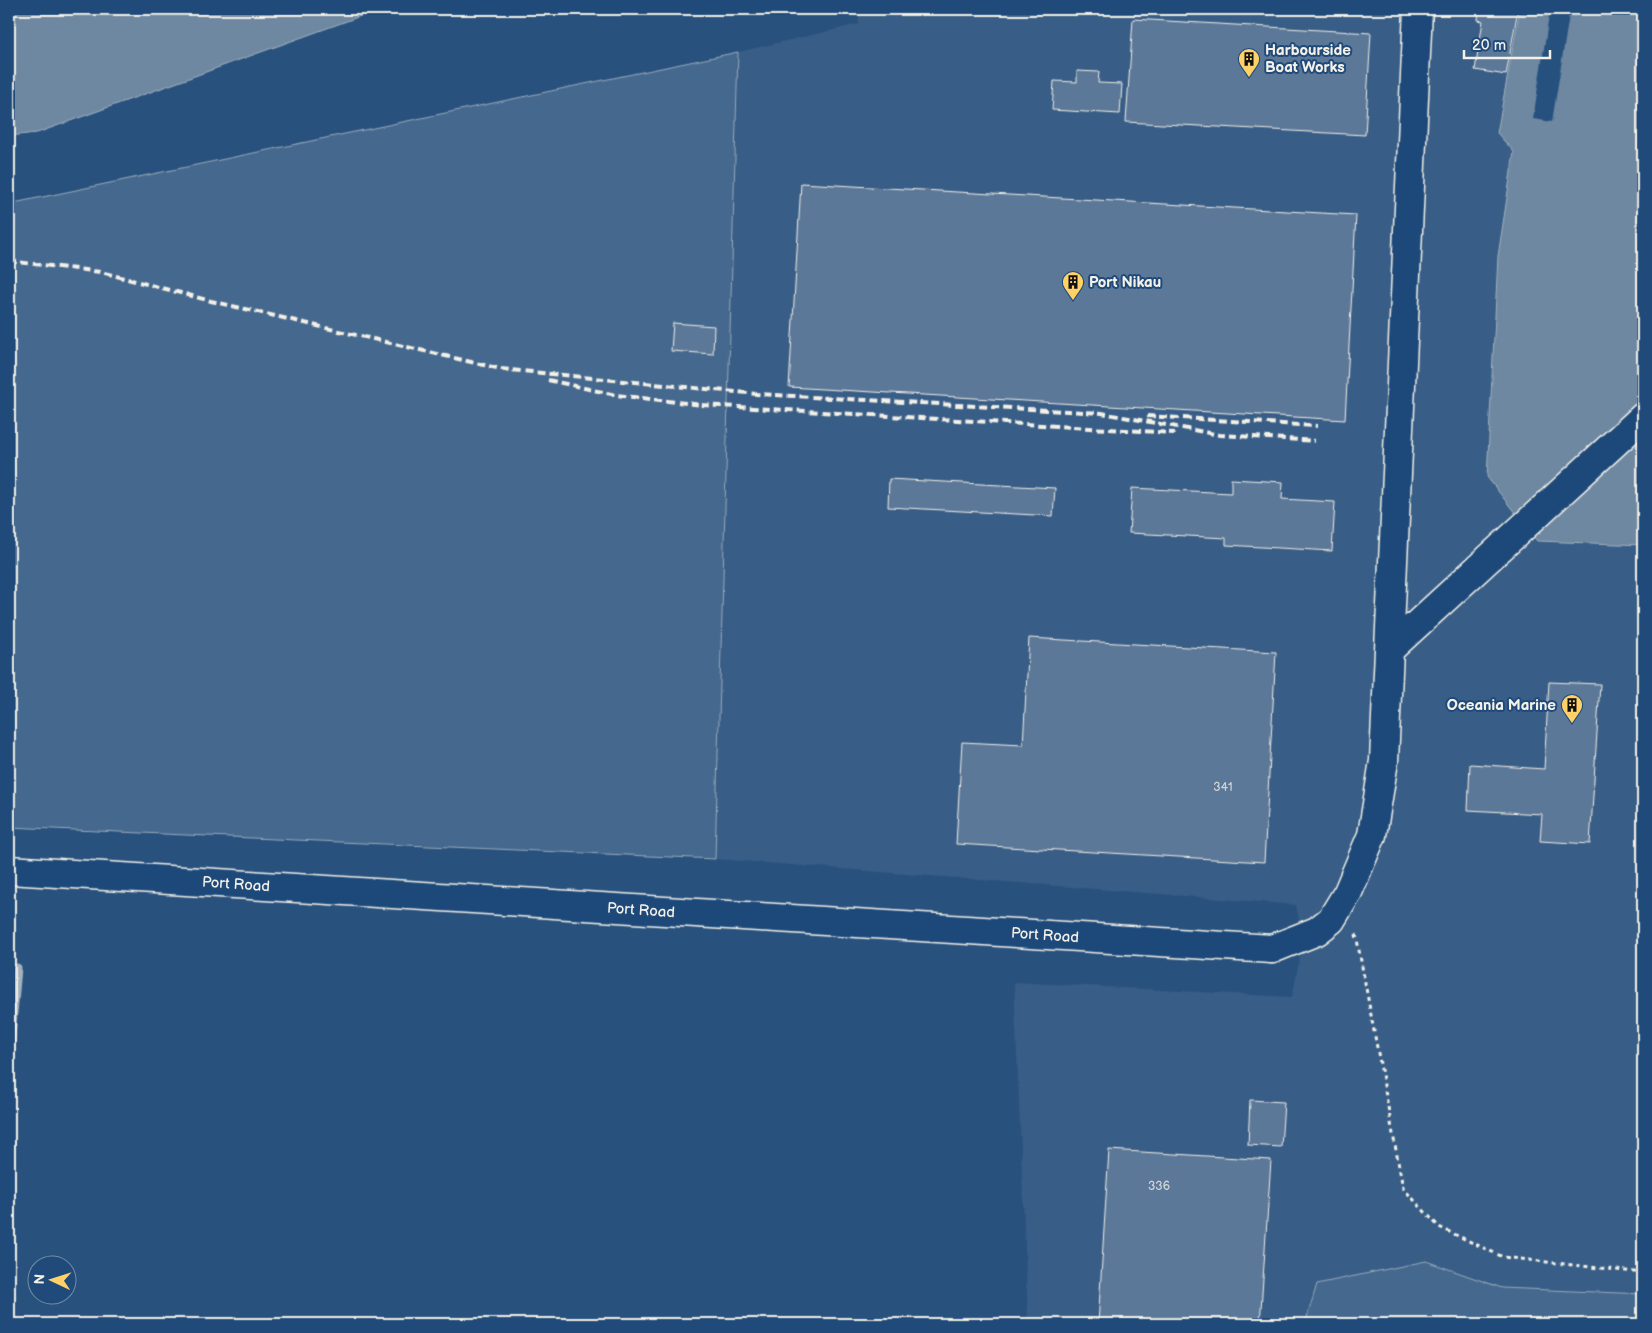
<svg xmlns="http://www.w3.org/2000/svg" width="1652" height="1333" font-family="'Balsamiq Sans',sans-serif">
<rect width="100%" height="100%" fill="#28517e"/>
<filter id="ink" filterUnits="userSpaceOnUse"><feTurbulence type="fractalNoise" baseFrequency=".02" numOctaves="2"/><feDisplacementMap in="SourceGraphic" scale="10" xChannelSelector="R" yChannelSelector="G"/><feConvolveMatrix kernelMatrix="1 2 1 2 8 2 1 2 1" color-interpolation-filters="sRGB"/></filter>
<g filter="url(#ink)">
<path fill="#375d86" d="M858 9H1520L1497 133 1514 151 1498 256 1487 477 1537 541 1643 545V1294L1502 1288 1426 1261 1317 1284 1305 1324H1028L1014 982 1292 997 1303 941 1296 905 715 859 738 52 859 24Z"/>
<path fill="#45688e" stroke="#9cacbb" d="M738 52 715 859 9 827V204Z
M1426 1261 1502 1288 1643 1294V1324H1305L1317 1284Z"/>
<path fill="#6e88a2" stroke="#a4b2be" d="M9 9H380L37 133 9 136Z
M1520 9H1643V545L1537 541 1487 477 1498 256 1514 152 1497 133Z"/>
<path fill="#28517e" d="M1550 9H1570L1552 122 1533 119Z"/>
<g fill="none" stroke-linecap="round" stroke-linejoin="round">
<path stroke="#a4b2be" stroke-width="9" d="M9 1059 17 968"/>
</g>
<path fill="#5b7899" stroke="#f4f1e8" d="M1479 9H1518L1506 75 1475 70 1483 21 1478 20Z
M1133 19 1371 33 1365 135 1126 122Z
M1077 71 1099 72 1098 83 1122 84 1120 114 1052 110 1054 81 1077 82Z
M801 183 1356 215 1345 420 789 387Z
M673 323 714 326 713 354 671 351Z
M889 479 1055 488 1053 516 888 507Z
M1231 479 1283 482 1282 499 1335 502 1332 551 1226 545V538L1129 533 1132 488 1231 493Z
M1029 638 1276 652 1264 862 956 844 962 742 1023 745Z
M1549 682 1600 684 1590 844 1540 841 1542 814 1468 810 1470 764 1544 769Z
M1250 1100 1284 1102 1281 1147 1248 1145Z
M1109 1150 1271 1160 1260 1324H1098Z"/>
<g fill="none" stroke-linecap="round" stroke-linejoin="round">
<g stroke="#f4f1e8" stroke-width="31">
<path id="minor" d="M1389 650 1643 417
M1272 949 1317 931 1331 920 1348 892 1372 835 1384 761 1418 9"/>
</g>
<g stroke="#f4f1e8" stroke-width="31">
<path id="major" d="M9 870 1272 949"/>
</g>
<path stroke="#f4f1e8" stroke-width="3" stroke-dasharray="4 4" stroke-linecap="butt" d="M1639 628 1643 608
M1356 934 1403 1188 1439 1227 1503 1257 1643 1273"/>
<use href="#minor" stroke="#1f4a7a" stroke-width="28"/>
<use href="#major" stroke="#1f4a7a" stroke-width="28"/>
<path stroke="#f4f1e8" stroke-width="4" stroke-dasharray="8 4" stroke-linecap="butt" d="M9 261 101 272 211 301 501 369 757 394 1102 413 1220 435 1315 441
M548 380 616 395 703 405 1175 433
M1147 416 1317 426"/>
</g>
</g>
<defs>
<g id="building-pin" transform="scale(1.125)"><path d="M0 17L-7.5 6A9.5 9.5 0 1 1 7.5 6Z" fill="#ffd166" stroke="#1f4a7a"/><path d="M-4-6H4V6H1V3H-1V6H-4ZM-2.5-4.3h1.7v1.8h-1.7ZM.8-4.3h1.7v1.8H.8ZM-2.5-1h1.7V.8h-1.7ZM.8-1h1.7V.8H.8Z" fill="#111"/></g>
</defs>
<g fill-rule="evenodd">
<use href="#building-pin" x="1249" y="59"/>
<use href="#building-pin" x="1073" y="282"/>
<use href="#building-pin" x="1572" y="705"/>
</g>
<g text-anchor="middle" stroke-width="4" stroke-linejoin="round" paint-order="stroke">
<g font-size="12" fill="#ced3d4">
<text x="1223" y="791">341</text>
<text x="1159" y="1190">336</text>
</g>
<g font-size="15" font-weight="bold" fill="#f4f1e8" stroke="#1f4a7a" text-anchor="start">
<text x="1265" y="55">Harbourside<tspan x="1265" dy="17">Boat Works</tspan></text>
<text x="1089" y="287">Port Nikau</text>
<text x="1556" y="710" text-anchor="end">Oceania Marine</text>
</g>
<g font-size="15" fill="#f4f1e8" stroke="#1f4a7a">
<text transform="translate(236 884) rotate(4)" y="5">Port Road</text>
<text transform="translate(641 910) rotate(4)" y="5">Port Road</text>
<text transform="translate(1045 935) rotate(4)" y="5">Port Road</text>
</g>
</g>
<rect width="1652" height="1333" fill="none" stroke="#1f4a7a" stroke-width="30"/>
<rect x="15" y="15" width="1622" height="1303" fill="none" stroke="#f4f1e8" stroke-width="2" filter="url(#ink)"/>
<g transform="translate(52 1280) rotate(274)"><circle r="24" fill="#1f4a7a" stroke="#748da6"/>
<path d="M0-4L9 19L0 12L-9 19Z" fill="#ffd166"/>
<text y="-8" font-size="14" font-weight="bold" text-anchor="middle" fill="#f4f1e8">N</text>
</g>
<path d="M1464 50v8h86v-8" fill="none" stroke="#f4f1e8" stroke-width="2.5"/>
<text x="1472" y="50" font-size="15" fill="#f4f1e8" stroke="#1f4a7a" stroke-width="4" paint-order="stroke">20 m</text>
</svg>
